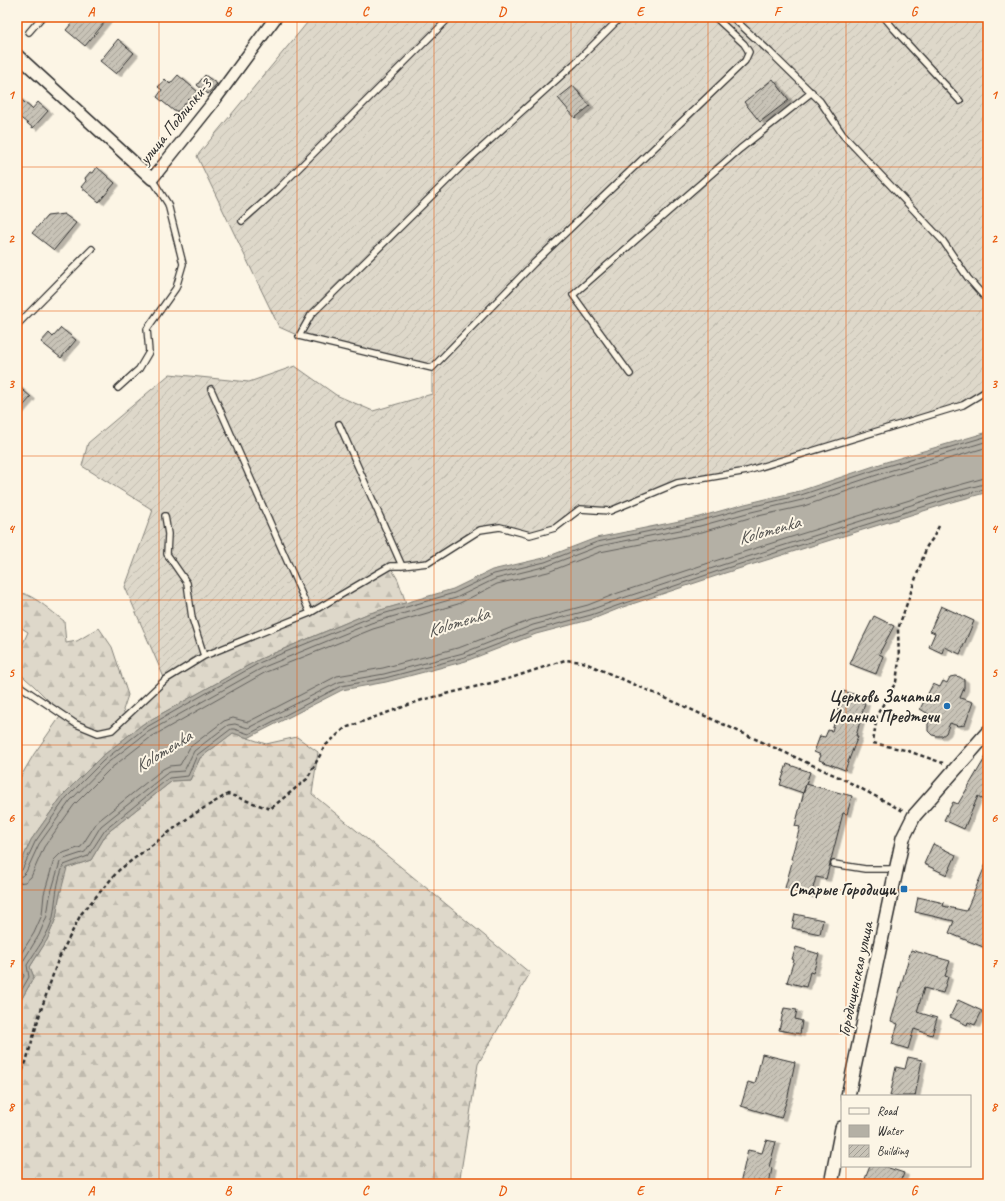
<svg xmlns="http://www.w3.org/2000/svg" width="1005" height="1201" font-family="Caveat,sans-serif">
<defs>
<pattern id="forest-firs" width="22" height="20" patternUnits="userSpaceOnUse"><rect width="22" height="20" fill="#ded8ca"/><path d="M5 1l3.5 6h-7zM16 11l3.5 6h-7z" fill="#bfbaae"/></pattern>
<pattern id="garden-furrows" width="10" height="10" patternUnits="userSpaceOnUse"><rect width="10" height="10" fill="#ded8ca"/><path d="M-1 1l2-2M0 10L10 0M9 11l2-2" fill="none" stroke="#bfbaae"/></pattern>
<pattern id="building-hatch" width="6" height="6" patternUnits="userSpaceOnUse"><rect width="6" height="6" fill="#c8c3b7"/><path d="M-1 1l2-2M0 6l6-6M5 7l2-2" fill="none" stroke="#a39f95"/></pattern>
<filter id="shadow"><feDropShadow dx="4.5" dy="2.5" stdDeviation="0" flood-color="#0004"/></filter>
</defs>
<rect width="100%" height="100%" fill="#fcf5e5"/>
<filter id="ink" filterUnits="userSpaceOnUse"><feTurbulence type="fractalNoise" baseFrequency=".025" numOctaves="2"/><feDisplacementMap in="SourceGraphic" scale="8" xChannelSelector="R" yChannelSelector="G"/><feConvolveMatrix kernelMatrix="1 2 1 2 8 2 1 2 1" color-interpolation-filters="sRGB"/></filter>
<g filter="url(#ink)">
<path fill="url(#forest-firs)" stroke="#84827a" d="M390 566 398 580 406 603 367 614 260 659 143 724 100 758 63 795 31 840 17 872V783L34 754 62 714 34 686 17 671V657L28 632 17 625V593C30 591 53 613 64 621L66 643 77 641 99 628 112 647 128 695 123 710 126 717 165 680 204 656Z
M233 733 266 744 297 737 318 752 312 794 530 973 478 1064 459 1184H17V1036L19 1029 21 1000 34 977 30 967 47 940 56 918 59 898 66 868 91 860 107 833 172 781 190 780 200 758Z"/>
<path fill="url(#garden-furrows)" stroke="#84827a" d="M312 17H988V390L963 405 747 471 677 483 610 511 580 509 555 528 530 535 500 527 480 530 428 563 390 566 310 613 204 656 165 680 125 587 153 510 82 466 88 443 170 374 249 382 295 366 336 395 373 411 432 394V368L299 336 279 327 197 156Z"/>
<path fill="#b4b0a5" stroke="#7d7b74" d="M988 432V492L949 503 725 573 623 607 593 619 536 634 466 661 386 682 342 690 248 738 233 733 200 758 190 780 172 781 107 833 91 860 67 868 59 898 56 918 47 940 30 967 34 977 21 1000 19 1029 17 1036V872L31 840 63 795 100 758 143 724 260 659 367 614 453 589 492 570 544 558 596 538 699 517 745 504 800 491 886 462Z"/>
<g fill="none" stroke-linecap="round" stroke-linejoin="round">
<path stroke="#62605c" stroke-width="1" d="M17 872 22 870 35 842 66 798 103 761 145 728 261 662 369 618 454 593 494 574 545 562 597 542 699 521 746 508 801 495 887 466 988 436
M17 877 22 876 26 872 39 844 70 801 106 764 148 732 264 667 371 623 456 598 495 579 547 566 599 546 700 526 747 513 802 500 889 471 988 441
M17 883 25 882 31 877 44 847 74 805 110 769 151 737 266 672 373 629 458 604 497 584 548 572 600 552 702 532 749 518 804 506 891 476 988 447
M17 960 34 933 42 915 44 894 54 860 60 854 81 847 97 822 163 769 169 766 180 765 190 747 224 721 233 718 248 722 337 676 383 668 461 647 531 620 588 605 618 593 721 559 945 489 988 477
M17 988 24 976 21 968 22 963 39 935 47 916 50 896 60 862 64 859 85 852 101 826 166 774 170 772 184 771 194 751 228 725 235 724 248 728 339 682 384 674 463 653 533 625 590 610 620 599 722 565 946 494 988 483
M17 998 29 977 27 965C36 950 49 934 53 917 56 900 56 882 64 865L88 856 105 830 169 778 188 776 197 755 231 729H234L249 734 341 686 385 678 465 657 535 630 591 615 622 604 724 569 948 499 988 488"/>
</g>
<path fill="url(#building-hatch)" stroke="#2b2b2b" filter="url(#shadow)" d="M77 17H109L85 46 66 30Z
M118 39 134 53 116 74 100 61Z
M178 75 198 92 191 101 189 99 179 111H174L157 97 162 90 158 87 165 79 170 84Z
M205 75 217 84 208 94 197 85Z
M773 79 789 100 760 122 744 102Z
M573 86 590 106 575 118 558 98Z
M17 96 32 109 38 102 48 111 33 128 17 115Z
M97 167 115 183 99 202 81 187 86 181 85 178 90 172 93 173Z
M64 214 76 223 54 250 32 233 47 216Z
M61 328 76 340 61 358 41 342 49 333 53 337Z
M17 385 31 397 17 413Z
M941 606 974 621 960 654 944 647 942 653 929 647 935 633 930 631Z
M874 616 894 626 879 654 883 656 876 674 850 664 858 646H859Z
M955 676 960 677 964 680V688L960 698 973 702 965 725 958 726 950 723 946 733 942 736H937L932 735 928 731V724L932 716 920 709 933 684 940 687 943 681 947 683 950 677Z
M843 691 860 696 859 701 865 703 856 736H858L845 770 819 760 821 755 814 752 820 736 825 737 828 730 832 731Z
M988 753V803L978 796 964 829 944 820 953 802 958 804Z
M787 764 810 772 803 793 780 785Z
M806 784 852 796 847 814 843 813 826 879 816 877 811 896 785 888 793 859H791L800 827 795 826Z
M933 844 956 855 947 875 924 864Z
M988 859V949L949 933 954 921 915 912 918 897 944 903 943 906 966 911Z
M795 914 823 920 820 934 792 928Z
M796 947 819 954 813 973 810 972 806 987 787 982 794 960 792 959Z
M911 950 950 961 945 976 948 977 943 993 924 988 917 1012 937 1018 932 1035 914 1029 908 1049 892 1044 898 1024 891 1021Z
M958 1000 982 1011 975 1025 968 1022 967 1025 950 1017Z
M784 1008 797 1010 795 1019 802 1021 800 1034 779 1030Z
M762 1054 795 1062 788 1096 781 1118 741 1106 748 1082 755 1084Z
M908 1057 922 1060 915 1096H890L896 1067 905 1069Z
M766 1140 776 1142 769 1167 772 1168 769 1184 758 1181 757 1184H740L748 1150 762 1153Z
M870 1166H883L904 1173 900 1184H863Z"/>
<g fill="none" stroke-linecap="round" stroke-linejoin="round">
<g stroke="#2b2b2b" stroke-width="8">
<path id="service" d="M621 17 574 64 466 162 311 315 299 336 432 368 534 263 745 61 749 52 744 44 715 17
M732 17 770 52 820 101 843 135 943 241 968 278 988 301
M884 17 894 29 960 101
M29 32 42 17
M242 221 277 190 450 17
M17 325 92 249
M630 374 573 295 740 149 812 92
M118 388 139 369 149 352 147 329 176 288 183 264 168 204 152 179
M211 389 310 613
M339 424 402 566
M165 516 168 534 167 554 187 583 192 618 204 656
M17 684 76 724 98 733 112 730 165 680 204 656 310 613 390 566H402L428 563 480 530 500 527 530 535 555 528 580 509 610 511 677 483 747 471 963 405 988 390
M834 864 865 869H896"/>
</g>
<g stroke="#2b2b2b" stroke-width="14">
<path id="minor" d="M17 55 152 179 211 105 276 17"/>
</g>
<g stroke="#2b2b2b" stroke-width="16">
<path id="tertiary" d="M848 1096 903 838 914 816 988 732
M831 1184 842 1128"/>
</g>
<path stroke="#2b2b2b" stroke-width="2.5" stroke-dasharray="4 3" stroke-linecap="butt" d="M939 526 933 538 927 546 898 629 899 661 896 682 877 715 873 743 905 750 943 763
M17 1084 26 1062 40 1013 58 960 81 914 119 870 192 815 228 794 270 809 307 779 325 746 345 728 422 700 511 678 565 660 583 662 679 704 845 780 903 811"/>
<use href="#service" stroke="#fcf5e5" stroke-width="5.5"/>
<use href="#minor" stroke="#fcf5e5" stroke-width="11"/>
<use href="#tertiary" stroke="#fcf5e5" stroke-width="13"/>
</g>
</g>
<path fill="none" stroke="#e8590c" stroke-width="1" stroke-opacity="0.55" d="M159 17V1184M297 17V1184M434 17V1184M571 17V1184M708 17V1184M846 17V1096M17 167H988M17 311H988M17 456H988M17 600H988M17 745H988M17 890H988M17 1034H988M846 1166V1184"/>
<g fill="#1f6fb2" stroke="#fcf5e5" stroke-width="1.5">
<circle cx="947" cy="706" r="4"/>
<rect x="900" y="885" width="8" height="8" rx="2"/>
</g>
<g text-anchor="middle" stroke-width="4" stroke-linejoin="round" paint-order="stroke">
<g font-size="17" fill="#2b2b2b" stroke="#fcf5e5">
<text transform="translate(175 121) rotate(-51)" y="6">улица Подлипки-3</text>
<text transform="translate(855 979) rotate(-78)" y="6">Городищенская улица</text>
</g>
<g font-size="17" font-weight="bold" fill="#2b2b2b" stroke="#fcf5e5" text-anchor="end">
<text x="939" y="702">Церковь Зачатия<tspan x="939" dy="20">Иоанна Предтечи</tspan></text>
<text x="896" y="895">Старые Городищи</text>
</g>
<g font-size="18" font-style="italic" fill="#545350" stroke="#fcf5e5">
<text transform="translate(769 530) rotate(-16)" y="6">Kolomenka</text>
<text transform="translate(458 622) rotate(-17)" y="6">Kolomenka</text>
<text transform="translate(163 751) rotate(-32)" y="6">Kolomenka</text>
</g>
</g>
<rect width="1005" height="1201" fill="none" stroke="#fcf5e5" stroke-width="44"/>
<rect x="841" y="1095" width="130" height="72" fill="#fcf5e5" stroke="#a8a49b"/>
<rect x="849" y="1108" width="20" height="6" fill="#fcf5e5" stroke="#a8a49b"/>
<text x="877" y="1115" font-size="12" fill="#2b2b2b">Road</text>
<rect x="849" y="1125" width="20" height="12" fill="#b4b0a5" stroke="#a8a49b"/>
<text x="877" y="1135" font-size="12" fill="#2b2b2b">Water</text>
<rect x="849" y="1145" width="20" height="12" fill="url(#building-hatch)" stroke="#a8a49b"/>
<text x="877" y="1155" font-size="12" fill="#2b2b2b">Building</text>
<rect x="22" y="22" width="961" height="1157" fill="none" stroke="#e8590c" stroke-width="1.5"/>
<g font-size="13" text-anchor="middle" font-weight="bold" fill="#e8590c">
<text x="91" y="16">A</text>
<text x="228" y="16">B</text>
<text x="365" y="16">C</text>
<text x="502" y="16">D</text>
<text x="640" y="16">E</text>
<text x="777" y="16">F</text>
<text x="914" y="16">G</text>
<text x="11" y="99">1</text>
<text x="994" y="99">1</text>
<text x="11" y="243">2</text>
<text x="994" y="243">2</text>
<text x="11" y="388">3</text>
<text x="994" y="388">3</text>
<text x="11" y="533">4</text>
<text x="994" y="533">4</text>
<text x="11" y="677">5</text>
<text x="994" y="677">5</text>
<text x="11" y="822">6</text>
<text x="994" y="822">6</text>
<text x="11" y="967">7</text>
<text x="994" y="967">7</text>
<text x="11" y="1111">8</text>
<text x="994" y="1111">8</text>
<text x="91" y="1195">A</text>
<text x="228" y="1195">B</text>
<text x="365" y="1195">C</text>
<text x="502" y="1195">D</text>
<text x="640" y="1195">E</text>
<text x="777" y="1195">F</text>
<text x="914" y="1195">G</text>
</g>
</svg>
